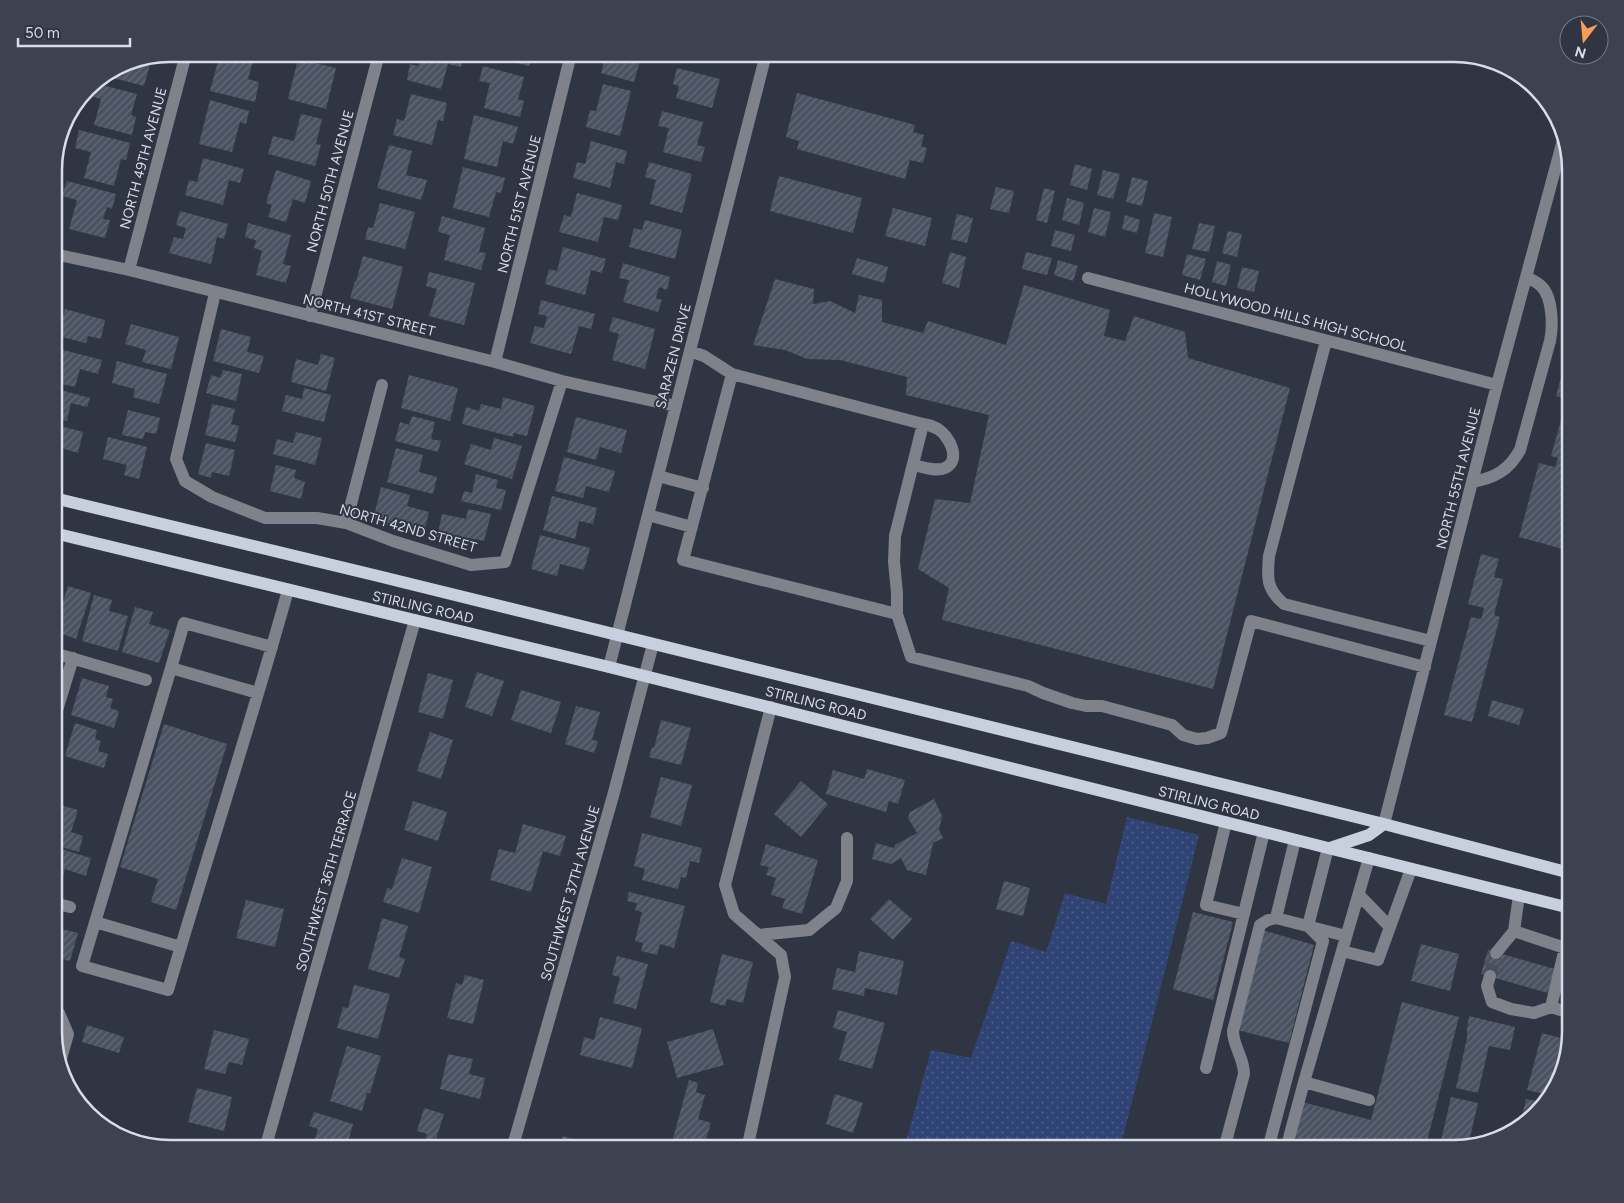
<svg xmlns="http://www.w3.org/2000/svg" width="1624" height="1203" font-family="Figtree,sans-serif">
<defs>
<pattern id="grass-dots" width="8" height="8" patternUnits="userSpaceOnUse" patternTransform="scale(1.25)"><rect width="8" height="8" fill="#304375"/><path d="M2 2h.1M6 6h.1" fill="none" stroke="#4d5e89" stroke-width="1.8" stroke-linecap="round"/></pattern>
<pattern id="building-hatch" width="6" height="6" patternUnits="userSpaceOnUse" patternTransform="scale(1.25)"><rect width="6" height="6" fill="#4a5161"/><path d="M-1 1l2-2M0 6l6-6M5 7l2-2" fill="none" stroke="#646a78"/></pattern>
</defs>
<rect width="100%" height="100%" fill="#2f3543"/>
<path fill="url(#grass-dots)" d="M1127 817 1199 835 1120 1149H904L931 1050 971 1058 1011 941 1046 952 1065 893 1106 904Z"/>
<path fill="url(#building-hatch)" d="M220 54H243L254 57 248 79 259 82 255 102 210 91Z
M421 54H464L461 67 448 64 441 89 407 80 410 64 418 66Z
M500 54H532L529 66 499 59Z
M606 54H642L634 82 601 73Z
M711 54H728L726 58Z
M152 57 144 86 105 76 126 63Z
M298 59 336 68 326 109 288 99Z
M483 66 524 77 518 99 524 101 520 117 484 108 490 83 479 81Z
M677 68 720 79 712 108 676 98 679 86 673 84Z
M94 83 137 94 131 115 136 117 132 135 94 125 101 99 90 96Z
M603 84 631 91 620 136 586 127 590 110 596 111Z
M797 93 915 125 913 132 924 135 921 146 927 148 923 163 910 160 905 179 797 149 799 141 786 137Z
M411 94 447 103 443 121 438 120 432 145 393 135 397 119 404 121Z
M210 100 249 111 246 124 240 122 232 152 199 144Z
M662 111 703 122 697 145 705 147 701 162 663 152 669 128 658 126Z
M301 114 322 119 316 144 321 145 315 166 268 154 273 136 294 141Z
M474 115 518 127 513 144 503 141 497 167 464 159Z
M79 130 130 143 126 160 121 159 114 186 84 178 91 152 75 148Z
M591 141 627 151 624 164 616 162 610 188 573 178 577 162 585 164Z
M389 145 412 151 406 175 427 180 421 200 377 188Z
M203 158 244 169 240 183 229 180 223 205 185 195 189 180 197 182Z
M649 162 692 174 682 213 650 204 656 180 645 177Z
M1075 164 1092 169 1087 190 1070 185Z
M463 167 505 178 501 193 496 192 489 217 453 208Z
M276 170 311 181 305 203 293 199 286 222 268 217 272 205 266 203Z
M1103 170 1120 174 1113 199 1097 195Z
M779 176 862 198 853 233 770 211Z
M1132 177 1148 181 1142 206 1126 202Z
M67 181 116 194 112 209 107 207 103 219 110 220 105 238 69 229 77 200 62 196Z
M996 187 1014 191 1009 213 990 209Z
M1044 188 1055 191 1047 223 1036 220Z
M577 193 622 205 618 220 604 217 598 242 559 232 564 215 571 217Z
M1067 198 1084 203 1079 225 1062 220Z
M380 203 415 212 405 249 365 239 368 227 373 228Z
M893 208 932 218 925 246 885 236Z
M1094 208 1111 212 1105 237 1088 232Z
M180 211 228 224 224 239 217 237 211 264 169 253 174 237 183 239 186 228 176 225Z
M1154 213 1172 217 1163 257 1145 253Z
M957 214 973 218 967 243 951 239Z
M1125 215 1140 220 1137 233 1122 229Z
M442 216 485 228 479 252 486 253 481 270 444 260 450 235 438 232Z
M645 220 682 230 675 259 629 247 634 228 642 230Z
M248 223 291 235 283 264 291 266 286 283 256 275 262 251 254 248 256 240 245 237Z
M1199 223 1215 226 1209 252 1192 249Z
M1055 230 1075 235 1071 251 1051 246Z
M1228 231 1242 234 1237 257 1222 253Z
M563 247 606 259 602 273 591 270 585 295 545 284 549 269 557 271Z
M950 252 966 257 959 288 942 283Z
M1026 252 1052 258 1047 275 1022 269Z
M1187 254 1206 259 1200 280 1182 275Z
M363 256 403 267 392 309 350 298 355 281 356 282Z
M857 258 888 267 884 283 852 274Z
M1058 260 1078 266 1073 281 1054 275Z
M1217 261 1231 265 1226 286 1212 282Z
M623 263 670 277 667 290 659 287 656 298 662 300 658 312 623 302 629 280 619 278Z
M1242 267 1259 271 1254 292 1237 288Z
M429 272 475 283 464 325 429 316 437 289 426 286Z
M775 279 814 289 813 304 830 301 855 313 859 295 882 300V322L923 333 928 321 1006 345 1024 285 1110 310 1104 336 1125 341 1134 316 1185 332 1188 358 1290 388 1213 689 942 620 949 588 918 569 935 499 970 503 989 415 906 395 907 377 840 360 807 359 785 350 753 345Z
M541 300 595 314 591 329 579 326 571 354 530 343 535 326 544 328 547 316 538 314Z
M65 309 105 320 101 339 88 336 86 343 58 336Z
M613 317 655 329 645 369 612 360 619 334 609 331Z
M131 324 179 337 171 369 142 362 146 350 125 344Z
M221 329 251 337 247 352 264 356 259 373 213 361Z
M1570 345V551L1519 537 1539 463 1555 467 1558 458 1551 456 1567 399 1556 396Z
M56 348 102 360 98 374 80 369 75 387 54 382V356Z
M321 354 335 358 326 391 291 382 296 359 318 365Z
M117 361 167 374 159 404 133 397 135 389 112 383Z
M223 370 242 374 236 401 206 393 211 375 220 378Z
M409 375 458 388 450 421 401 408Z
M54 388 90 398 87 407 71 403 67 421 54 418Z
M304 388 331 395 324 422 282 411 286 395 302 399Z
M503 397 535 406 527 436 514 433 513 437 462 424 466 407 479 411 481 404 501 409Z
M212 404 235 409 231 424 239 426 235 442 205 435Z
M128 410 160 418 156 434 145 432 143 439 122 435Z
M412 416 435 422 431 439 441 441 438 452 395 441 400 422 409 425Z
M576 417 627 430 621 453 600 447 596 460 567 452Z
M54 424 83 432 78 453 54 446Z
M296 432 322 438 315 465 273 454 277 439 293 443Z
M108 437 147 447 139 479 124 475 127 465 103 459Z
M494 438 522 446 512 479 464 464 471 444 491 450Z
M206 443 235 450 229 476 212 472 211 478 198 474Z
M396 448 423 455 419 472 437 477 433 494 387 482Z
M564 457 615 471 609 492 586 486 583 498 555 491Z
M276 465 296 470 294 478 305 482 301 499 270 491Z
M476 474 498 480 496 488 506 490 501 510 461 501 464 491 472 493Z
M381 487 410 495 407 506 429 512 424 533 373 520Z
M552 496 597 508 593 524 579 521 575 539 543 530Z
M468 509 491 514 484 541 469 538 467 544 437 537 442 514 466 519Z
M540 535 590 548 584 570 560 564 557 576 531 569Z
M1481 554 1499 559 1494 577 1503 579 1494 615 1500 617 1472 722 1444 715 1471 617 1481 619 1484 608 1468 604Z
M68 586 91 593 76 639 54 631Z
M94 595 112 600 109 611 128 616 118 651 82 641Z
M135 607 153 612 149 624 170 630 159 663 122 652Z
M477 672 504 681 492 716 465 707Z
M428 673 453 680 443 719 418 712Z
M82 678 109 686 106 697 113 699 110 708 119 711 114 728 71 715Z
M521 690 561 702 551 733 511 720Z
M1492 700 1524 709 1519 725 1488 716Z
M576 706 600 712 592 740 598 741 594 753 565 744Z
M661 720 691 728 681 765 649 757 652 747 654 748Z
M75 723 97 730 95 739 101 741 98 751 108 754 104 768 65 756Z
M164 724 227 744 176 910 151 902 158 879 120 867Z
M430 732 453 740 441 779 417 771Z
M54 768 61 770 55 797H54Z
M867 769 905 780 898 804 889 801 886 812 826 794 833 770 864 779Z
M661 777 692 785 681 826 650 817Z
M801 781 828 804 801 837 774 814Z
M934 799 942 816 939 830 943 838 933 843 926 875 907 870 901 858 891 864 872 859 876 843 894 848 895 845 917 833 908 818 910 812Z
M413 801 447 812 438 841 404 830Z
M54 803 78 810 71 832 83 836 79 852 54 845Z
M523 824 566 836 560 856 543 851 531 892 490 880 499 849 515 853Z
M642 833 702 848 699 863 690 861 686 878 681 877 678 889 642 880 645 869 634 866Z
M766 844 818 860 802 914 782 908 785 899 771 895 776 878 766 875 769 867 760 865Z
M54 847 91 858 86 876 65 869 59 890 54 888Z
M402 858 432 867 419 913 383 902 387 888 392 889Z
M1004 881 1030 888 1023 916 996 909Z
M629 892 685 906 674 948 660 944 657 955 641 951 643 943 635 941 642 912 635 910 637 903 627 901Z
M889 899 912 919 893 940 870 919Z
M246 900 284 909 275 947 236 938Z
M1193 912 1233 922 1213 1000 1173 989Z
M382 918 408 926 399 957 405 959 399 978 368 969Z
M54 927 78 933 70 961 54 957Z
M1262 930 1314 945 1289 1043 1237 1030Z
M1421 944 1459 954 1450 991 1411 981Z
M1488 950 1555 969 1548 993 1481 974Z
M859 951 904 961 897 995 865 988 864 996 832 989 837 968 855 972Z
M722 954 753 962 743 1003 727 999 725 1006 710 1002Z
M617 956 648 964 636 1009 613 1003 620 977 612 975Z
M465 975 484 980 473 1024 447 1018 456 983 462 985Z
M354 985 390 994 378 1039 337 1028 343 1007 348 1008Z
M1402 1002 1459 1017 1425 1149H1340L1292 1137 1302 1102 1371 1120Z
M838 1010 885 1023 872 1069 839 1060 847 1032 833 1028Z
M1469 1016 1515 1027 1510 1050 1489 1046 1478 1093 1456 1088 1467 1038V1029Z
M600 1017 642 1028 632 1068 580 1055 584 1037 594 1040Z
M87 1025 124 1037 119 1053 82 1042Z
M713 1029 724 1065 677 1078 667 1042Z
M214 1030 249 1039 242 1065 229 1062 225 1074 204 1069Z
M1542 1033 1568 1040 1549 1095 1527 1090Z
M347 1046 381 1056 370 1093H367L362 1111 330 1101Z
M448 1054 473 1059 469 1074 485 1078 480 1099 440 1089Z
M689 1080 698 1083 696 1092 705 1095 698 1119 711 1123 703 1149H696L672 1142Z
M197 1088 232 1097 224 1131 188 1122Z
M835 1094 863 1103 853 1133 826 1124Z
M1451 1097 1478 1103 1468 1146 1454 1149H1439Z
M1526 1099 1546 1103 1520 1125Z
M424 1108 444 1114 436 1139 434 1138 432 1143 425 1141 427 1134 417 1131Z
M314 1112 353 1124 346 1149H297L299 1143 312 1147 318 1129 309 1126Z
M563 1136 601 1149H558Z"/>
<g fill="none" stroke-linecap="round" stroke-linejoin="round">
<path stroke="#484e5c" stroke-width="12" stroke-dasharray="12 6" stroke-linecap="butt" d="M1490 976 1496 953"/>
<path stroke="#7f828a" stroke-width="12" d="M54 254 129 270 495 362 562 381 676 406
M129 270 186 54
M1088 278 1497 385
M215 293 176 459 185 481 212 497 265 518H317L346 523 393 541 471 565 505 562 562 381
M310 316 379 54
M1326 341 1269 556C1267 577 1266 589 1284 604L1431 641
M690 351 704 356 732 374
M495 362 571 54
M732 374 923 424 895 536 894 562 897 593V614L683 560Z
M914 465C923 467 936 472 945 468 962 460 949 436 938 429 933 426 929 425 923 424
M658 476 703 488
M1472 482C1495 478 1509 470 1520 450L1550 341C1553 327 1553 297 1541 286 1537 282 1531 280 1527 277
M648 515 692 527
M346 523 382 385
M897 614 911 657 1028 686 1043 693 1072 703 1086 706H1102L1172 725 1183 735 1197 739 1207 738 1221 733 1251 621 1425 667
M54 653 146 680
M609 667 766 54
M171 668 82 966 168 990C207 856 251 724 288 590
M258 693 171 668 184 623 272 647
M54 720 73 658
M1226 822 1206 905 1244 914
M1384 824 1497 385 1563 140
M1359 895 1390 927
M1519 895 1514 931 1565 948 1551 1007 1570 1013
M54 903 70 907
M1276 918 1295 840
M95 922 181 947
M1308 926 1328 848
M758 935 809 930 836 908 847 881V838
M1342 951 1378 960 1411 869
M1496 953 1514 931
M1490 976 1487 986 1492 1002 1511 1009 1534 1013 1551 1007
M54 1011 59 1013 68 1034 60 1062
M1206 1068 1264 832
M1304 1082 1369 1100
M265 1149 415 620
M512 1149 613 796 653 644
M747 1149 785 977 781 955 734 914 725 885 771 707
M1224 1149 1244 1074C1244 1058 1233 1046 1233 1031L1260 925 1268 920 1276 918 1346 936
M1268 1149 1323 941 1308 926
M1286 1149 1304 1082 1369 858"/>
<path stroke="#c8cfdf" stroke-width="12" d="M54 498 374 575 1384 824 1570 873
M54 533 609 667 1328 848 1570 908
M1330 848 1369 835 1384 824"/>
</g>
<g text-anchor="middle" stroke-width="4" stroke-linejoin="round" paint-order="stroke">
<g font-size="14" fill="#d9dde7" stroke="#2f3543">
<text transform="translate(143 158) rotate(-75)" y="5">NORTH 49TH AVENUE</text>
<text transform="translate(330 181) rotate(-75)" y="5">NORTH 50TH AVENUE</text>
<text transform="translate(519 204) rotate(-76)" y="5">NORTH 51ST AVENUE</text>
<text transform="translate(369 315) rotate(14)" y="5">NORTH 41ST STREET</text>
<text transform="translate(1296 317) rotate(15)" y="5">HOLLYWOOD HILLS HIGH SCHOOL</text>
<text transform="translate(673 356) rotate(-76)" y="5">SARAZEN DRIVE</text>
<text transform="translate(1458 478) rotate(-76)" y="5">NORTH 55TH AVENUE</text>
<text transform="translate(408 528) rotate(16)" y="5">NORTH 42ND STREET</text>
<text transform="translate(423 607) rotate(13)" y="5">STIRLING ROAD</text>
<text transform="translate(816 703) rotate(14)" y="5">STIRLING ROAD</text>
<text transform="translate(1209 803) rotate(14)" y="5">STIRLING ROAD</text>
<text transform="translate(326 881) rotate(-74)" y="5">SOUTHWEST 36TH TERRACE</text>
<text transform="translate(570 893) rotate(-74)" y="5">SOUTHWEST 37TH AVENUE</text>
</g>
</g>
<path d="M0 0H1624V1203H0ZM170 62H1454A108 108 0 0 1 1562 170V1032A108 108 0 0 1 1454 1140H170A108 108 0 0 1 62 1032V170A108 108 0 0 1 170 62Z" fill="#3d4250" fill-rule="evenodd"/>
<path fill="none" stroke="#d9dde7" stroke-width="2.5" d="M170 62H1454A108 108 0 0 1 1562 170V1032A108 108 0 0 1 1454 1140H170A108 108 0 0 1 62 1032V170A108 108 0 0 1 170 62Z"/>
<g transform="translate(1584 40) rotate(196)"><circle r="24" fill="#2f3543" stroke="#737885"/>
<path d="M0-4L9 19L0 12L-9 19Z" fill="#fc9d53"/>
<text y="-8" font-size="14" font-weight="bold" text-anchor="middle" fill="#d9dde7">N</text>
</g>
<path d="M18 38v8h112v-8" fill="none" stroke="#d9dde7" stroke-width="2.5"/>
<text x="25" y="38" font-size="15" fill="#d9dde7" stroke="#2f3543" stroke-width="4" paint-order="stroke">50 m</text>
</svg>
